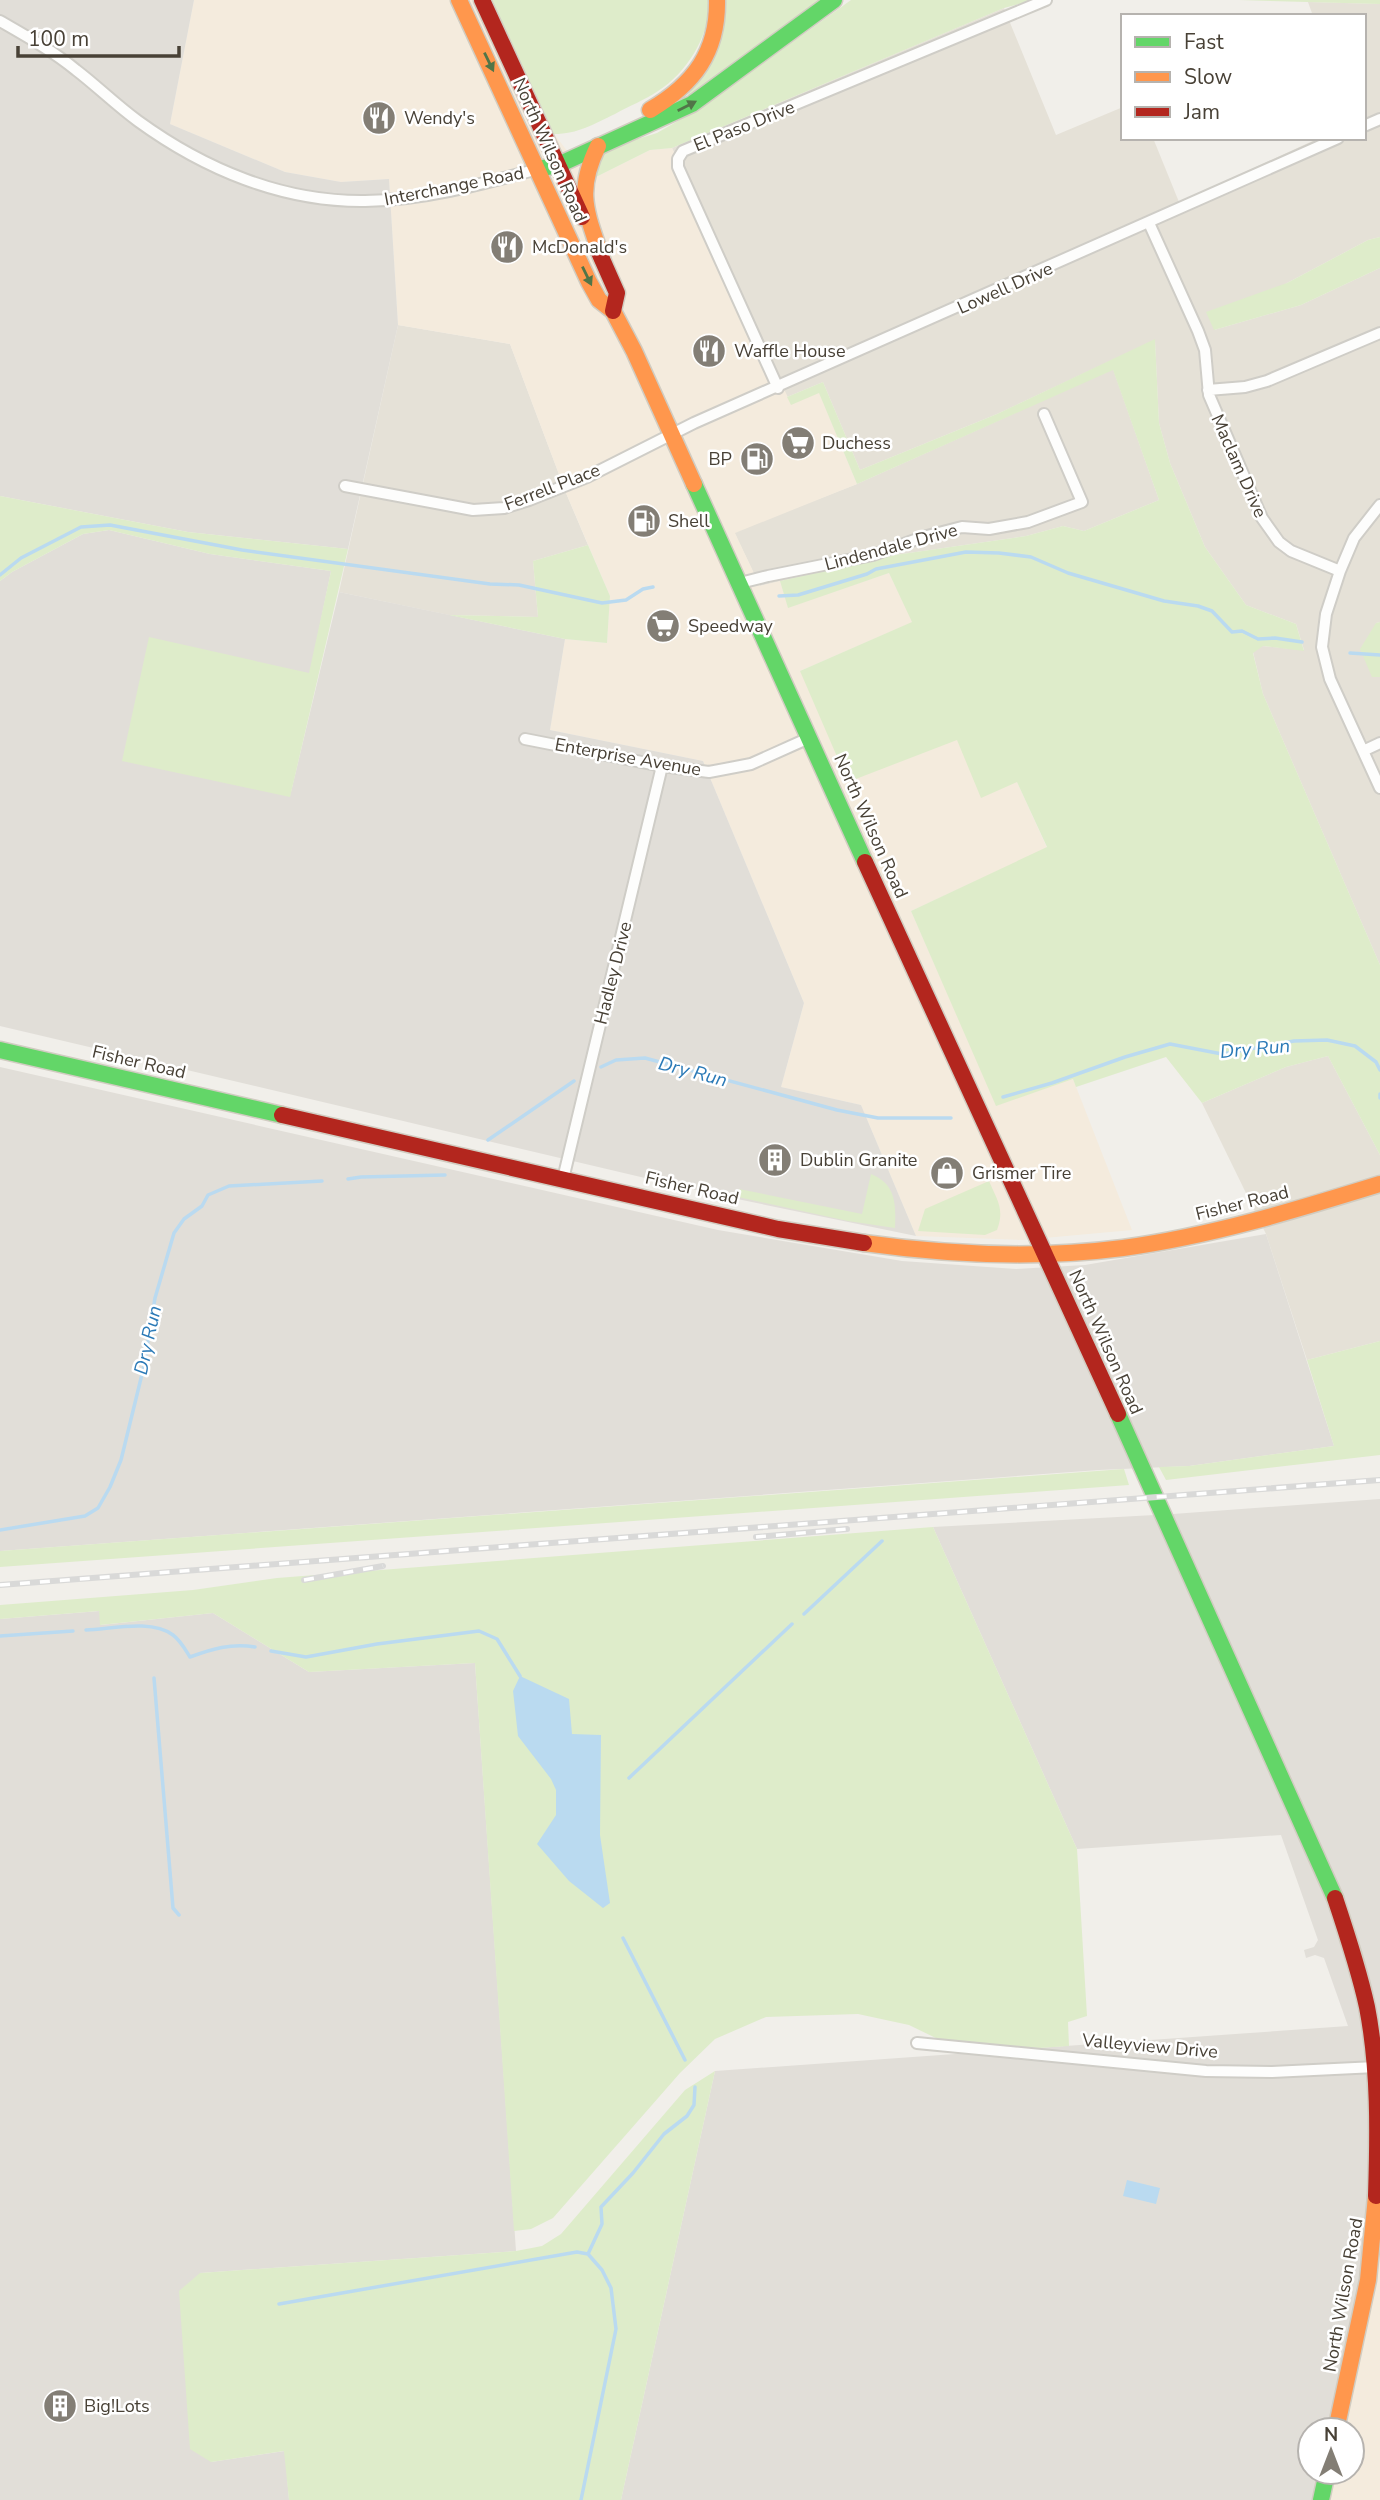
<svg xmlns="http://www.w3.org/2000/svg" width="1380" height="2500" font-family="'Nunito Sans',sans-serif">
<rect width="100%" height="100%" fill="#f1efea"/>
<path fill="#e5e1d7" d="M1308 2 1380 4V237L1368 240 1287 283 1214 330 1301 305 1380 268V622L1376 623 1372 677H1380V965L1263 694 1253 652 1262 646 1304 650 1296 624 1246 605 1205 547 1170 463 1159 423 1155 340 997 414 860 470 823 382 787 397 672 148 1004 8 1056 135 1123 107V138H1153L1179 202 1319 138H1364V16H1313Z
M398 325 510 344 566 493 588 545 533 561 538 617 449 615 339 592Z
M1113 369 1159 500 1084 531 1063 526 1026 536 895 555 760 586 734 532 857 484Z
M1328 1056 1380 1155V1341L1307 1360 1266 1234 1202 1103 1286 1067Z"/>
<path fill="#f4ebdd" d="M194 0H492L554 134 590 180 650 150 672 148 791 404 819 392 857 484 735 533 760 586 780 581 788 607 889 573 913 622 800 671 957 740 1017 782 1047 848 911 911 997 1105 1073 1079 1132 1230 1022 1240 916 1236 861 1105 781 1087 804 1003 703 761 550 730 565 639 607 643 610 596 566 493 510 344 398 325 389 179 341 182 285 172 170 124Z
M1380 2234V2500H1324L1330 2472H1352V2430H1340Z"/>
<path fill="#e1ded8" d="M0 0H194L170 124 285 172 341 182 389 179 398 325 348 549 188 532 0 496Z
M109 530 210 554 331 571 310 673 290 796 339 592 565 639 550 730 703 761 804 1003 781 1087 861 1105 916 1236 713 1194 0 1026V581L12 572 83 534Z
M0 1067 718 1230 902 1261 1016 1269 1085 1265 1266 1234 1334 1446 1189 1466 1099 1470 0 1551Z
M1380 1499V2234L1340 2430H1310V2472H1330L1324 2500H621L715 2071 1348 2026 1324 1958 1315 1955 1306 1958 1304 1950 1314 1947 1318 1940 1281 1835 1077 1849 933 1527 1173 1514Z
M100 1611 101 1625 213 1613 309 1672 475 1663 516 2251 200 2273 211 2462 285 2451 289 2500H0V1619Z"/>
<path fill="#deecca" d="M492 0H709C711 34 687 73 658 91 645 100 629 106 615 114 594 124 578 134 554 134Z
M725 0H822L686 100Z
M851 0H1033L1004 8 672 148 650 150 590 180 598 160 612 147 657 133 702 107Z
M1239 0H1380V4Z
M1380 237V268L1301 305 1214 330 1206 312 1287 283 1368 240Z
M1155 339 1159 423 1170 463 1205 547 1246 605 1296 624 1304 651 1263 646 1253 653 1263 694 1380 965V1155L1328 1056 1286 1067 1202 1103 1166 1057 1076 1087 1073 1079 996 1106 911 911 1047 847 1017 782 981 798 957 740 848 782 800 671 912 622 889 573 788 608 780 581 895 555 1026 536 1063 526 1084 531 1159 500 1113 370 857 484 819 393 791 405 787 397 823 382 860 470 997 414Z
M0 496 188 532 348 549 290 797 122 761 149 637 309 673 331 571 210 554 109 530 83 534 12 572 0 581Z
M588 545 610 596 607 643 565 639 449 615 538 617 533 561Z
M1380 622V677H1372L1360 649 1376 623Z
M871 1174C896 1184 896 1204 895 1228L848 1221 738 1197 739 1189 862 1214Z
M989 1181C997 1200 1005 1209 997 1230L985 1235 918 1231 925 1209Z
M1380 1341V1455L1166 1480 1159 1467 1189 1466 1334 1446 1307 1360Z
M1124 1469 1129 1485 0 1567V1551Z
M933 1527 1077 1849 1087 2016 1068 2022 1069 2046 1039 2048 942 2041 909 2025 858 2014 766 2017 715 2039 680 2073 553 2218 531 2229 514 2231 475 1663 309 1672 213 1613 100 1625 99 1611 0 1619V1605L193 1590 277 1578Z
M715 2071 621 2500H289L284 2451 211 2462 190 2449 179 2291 200 2273 516 2251 542 2246 561 2234 685 2090Z"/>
<path fill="#badaf0" d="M520 1676 569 1699 572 1734 601 1735 600 1835 610 1903 603 1908 569 1881 537 1844 556 1815V1790L551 1779 518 1736 513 1691Z
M1127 2180 1160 2188 1156 2204 1123 2196Z"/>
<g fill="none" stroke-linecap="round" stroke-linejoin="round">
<path stroke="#badaf0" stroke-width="3.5" d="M0 575 21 558 81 527 110 525 242 550 490 584 519 585 602 603 626 600 643 589 653 587
M779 596 798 595 867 574 876 569 966 552 999 553 1031 557 1068 573 1164 601 1198 606 1212 611 1232 632 1242 631 1258 639 1275 638 1302 642
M1350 653 1380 655
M601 1067 616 1060 645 1058 837 1110 878 1118H951
M1380 1094V1098
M1003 1097 1052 1083 1125 1057 1170 1044 1222 1054 1294 1041 1327 1040 1355 1046 1376 1062 1380 1070
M488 1140 574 1081
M348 1179 361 1177 445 1175
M0 1530 85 1516 98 1508 110 1487 121 1460 144 1366 155 1298 174 1233 184 1219 202 1206 208 1195 229 1186 322 1181
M804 1614 882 1541
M86 1630C112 1629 151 1619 173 1635 180 1640 185 1649 190 1657 212 1649 231 1643 255 1647
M0 1636 73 1631
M271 1651 306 1657 377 1644 479 1631 497 1639 520 1676
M154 1678 173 1908 179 1915
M629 1778 792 1624
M623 1938 685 2060
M279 2304 577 2252 588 2254 602 2224 601 2207 633 2173 664 2134 687 2116 694 2105 695 2087
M581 2500 616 2329 611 2288 602 2270 588 2254"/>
<g stroke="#cfcdc7" stroke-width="14">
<path id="street" d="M0 21C26 36 53 51 76 70 97 86 116 105 138 121 204 169 282 202 365 201 424 200 482 184 538 169
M1364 126 1380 119
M1149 223 1198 331 1205 350 1209 395 1262 518 1279 542 1291 551 1340 571
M778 388 678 167V159L683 151 1046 0
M1208 390 1245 387 1267 381 1380 333
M345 486 473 510 504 508 529 500 587 477 694 423 1338 138
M1380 505 1354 538 1340 571 1326 614 1322 647 1330 679 1380 788
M740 583 768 576 873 555 923 537 962 527 989 529 1028 522 1082 502 1044 414
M525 739 662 766 709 772 751 764 809 738
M1363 751 1380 743
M563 1179 662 766
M917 2043 1206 2071 1272 2072 1376 2067"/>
</g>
<g stroke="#d1ccc1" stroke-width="19">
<path id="fast" d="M538 169 558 165 692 104 834 0
M694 484 865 862
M0 1050 282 1115
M1118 1414 1335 1898
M1321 2500 1327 2472"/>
</g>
<g stroke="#d1ccc1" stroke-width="19">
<path id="slow" d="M459 0 589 282 599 300 613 311 634 351 694 484
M650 110C694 84 718 52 717 0
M598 146C575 193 587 213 602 259
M864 1243C950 1255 1037 1259 1123 1248 1211 1236 1296 1210 1380 1184
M1336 2430 1368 2280 1376 2196"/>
</g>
<g stroke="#d1ccc1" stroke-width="19">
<path id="jam" d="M482 0 582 217
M598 250 617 293 613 311
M865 862 1118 1414
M282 1115 778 1229 864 1243
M1335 1898C1347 1934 1359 1970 1367 2007 1379 2069 1378 2133 1376 2196"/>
</g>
<use href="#street" stroke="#fdfdfc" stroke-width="10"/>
<use href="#fast" stroke="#63d668" stroke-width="16"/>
<use href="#slow" stroke="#ff974d" stroke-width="16"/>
<use href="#jam" stroke="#b3261e" stroke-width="16"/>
<g stroke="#d9d9d8" stroke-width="6">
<path id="rail" d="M756 1537 847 1529
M304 1580 383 1566
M0 1585 1380 1480"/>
</g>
<use href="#rail" stroke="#fff" stroke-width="3.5" stroke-dasharray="10" stroke-linecap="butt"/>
</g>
<defs><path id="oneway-solid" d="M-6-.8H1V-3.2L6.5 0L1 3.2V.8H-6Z" transform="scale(1.75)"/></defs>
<g fill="#517548">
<use href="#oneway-solid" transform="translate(489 62) rotate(64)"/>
<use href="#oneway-solid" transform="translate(687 106) rotate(-27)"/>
<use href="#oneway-solid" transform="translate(587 276) rotate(64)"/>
</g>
<defs>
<g id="restaurant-disc" transform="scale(1.75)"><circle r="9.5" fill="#837e75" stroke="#fff"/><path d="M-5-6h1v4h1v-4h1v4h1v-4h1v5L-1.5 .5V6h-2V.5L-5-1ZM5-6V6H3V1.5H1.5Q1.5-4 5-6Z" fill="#fff"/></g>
<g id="supermarket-disc" transform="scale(1.75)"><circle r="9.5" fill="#837e75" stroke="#fff"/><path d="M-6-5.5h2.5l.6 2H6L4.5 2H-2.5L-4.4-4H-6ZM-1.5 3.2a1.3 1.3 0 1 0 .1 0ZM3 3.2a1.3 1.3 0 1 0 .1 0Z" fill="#fff"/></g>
<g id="fuel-disc" transform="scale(1.75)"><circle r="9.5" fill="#837e75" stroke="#fff"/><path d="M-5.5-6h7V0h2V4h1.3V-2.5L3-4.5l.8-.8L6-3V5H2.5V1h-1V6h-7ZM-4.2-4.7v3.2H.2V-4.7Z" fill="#fff"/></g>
<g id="building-disc" transform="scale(1.75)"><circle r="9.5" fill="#837e75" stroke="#fff"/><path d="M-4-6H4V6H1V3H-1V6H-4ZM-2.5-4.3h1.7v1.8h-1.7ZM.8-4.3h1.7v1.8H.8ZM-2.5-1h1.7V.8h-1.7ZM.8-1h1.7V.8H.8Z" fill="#fff"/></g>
<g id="shop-disc" transform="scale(1.75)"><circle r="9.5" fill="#837e75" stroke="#fff"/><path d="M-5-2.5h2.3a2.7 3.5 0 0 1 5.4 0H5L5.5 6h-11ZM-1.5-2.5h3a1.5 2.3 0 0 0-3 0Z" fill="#fff"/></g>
</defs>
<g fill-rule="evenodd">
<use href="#restaurant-disc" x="379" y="118"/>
<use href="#restaurant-disc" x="507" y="247"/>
<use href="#restaurant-disc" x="709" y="351"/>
<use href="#supermarket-disc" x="798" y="443"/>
<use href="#fuel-disc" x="757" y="459"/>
<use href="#fuel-disc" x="644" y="521"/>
<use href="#supermarket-disc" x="663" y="626"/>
<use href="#building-disc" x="775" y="1160"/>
<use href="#shop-disc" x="947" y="1173"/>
<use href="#building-disc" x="60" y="2406"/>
</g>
<g text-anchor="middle" stroke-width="5" stroke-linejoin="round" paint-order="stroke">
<g font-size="18" fill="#484136" stroke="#fff" text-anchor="start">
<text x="404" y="124">Wendy's</text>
<text x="532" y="253">McDonald's</text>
<text x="734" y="357">Waffle House</text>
<text x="822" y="449">Duchess</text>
<text x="732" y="465" text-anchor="end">BP</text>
<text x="668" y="527">Shell</text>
<text x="688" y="632">Speedway</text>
<text x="800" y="1166">Dublin Granite</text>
<text x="972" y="1179">Grismer Tire</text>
<text x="84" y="2412">Big!Lots</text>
</g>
<g font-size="18" fill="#484136" stroke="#fff">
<text transform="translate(744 126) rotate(-22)" y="6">El Paso Drive</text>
<text transform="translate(550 150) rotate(66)" y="6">North Wilson Road</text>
<text transform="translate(454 186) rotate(-11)" y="6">Interchange Road</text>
<text transform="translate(1005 288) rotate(-24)" y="6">Lowell Drive</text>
<text transform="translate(1239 466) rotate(66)" y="6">Maclam Drive</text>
<text transform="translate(552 487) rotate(-21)" y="6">Ferrell Place</text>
<text transform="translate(891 547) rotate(-15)" y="6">Lindendale Drive</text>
<text transform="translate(628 757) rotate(10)" y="6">Enterprise Avenue</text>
<text transform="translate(871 826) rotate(66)" y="6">North Wilson Road</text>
<text transform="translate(613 973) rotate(-76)" y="6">Hadley Drive</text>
<text transform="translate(139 1062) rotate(13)" y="6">Fisher Road</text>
<text transform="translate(692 1188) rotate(13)" y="6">Fisher Road</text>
<text transform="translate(1242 1203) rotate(-14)" y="6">Fisher Road</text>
<text transform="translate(1106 1342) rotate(66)" y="6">North Wilson Road</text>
<text transform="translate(1150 2046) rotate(5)" y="6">Valleyview Drive</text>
<text transform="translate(1343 2295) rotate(-80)" y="6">North Wilson Road</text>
</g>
<g font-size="19" font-style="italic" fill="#2b7ab7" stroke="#fff">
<text transform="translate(1255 1048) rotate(-5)" y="7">Dry Run</text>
<text transform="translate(693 1071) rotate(15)" y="7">Dry Run</text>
<text transform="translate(147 1340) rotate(-78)" y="7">Dry Run</text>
</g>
</g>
<rect x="1121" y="14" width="245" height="126" fill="#ffffff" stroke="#b6b3af" stroke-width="2"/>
<rect x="1135" y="37" width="35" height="10" fill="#63d668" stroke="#b6b3af" stroke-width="2"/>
<text x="1184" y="49" font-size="21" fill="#484136">Fast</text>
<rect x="1135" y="72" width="35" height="10" fill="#ff974d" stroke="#b6b3af" stroke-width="2"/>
<text x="1184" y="84" font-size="21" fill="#484136">Slow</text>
<rect x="1135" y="107" width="35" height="10" fill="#b3261e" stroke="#b6b3af" stroke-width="2"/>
<text x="1184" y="119" font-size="21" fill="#484136">Jam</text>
<g transform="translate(1331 2451)"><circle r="33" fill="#ffffff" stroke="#b6b3af" stroke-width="2"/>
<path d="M0-5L12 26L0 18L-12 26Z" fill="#837e75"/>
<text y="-10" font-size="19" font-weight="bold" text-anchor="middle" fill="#484136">N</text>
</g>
<path d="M18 46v10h161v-10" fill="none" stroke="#484136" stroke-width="3.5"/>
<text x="28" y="46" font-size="21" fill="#484136" stroke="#ffffff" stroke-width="5" paint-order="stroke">100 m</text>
</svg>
